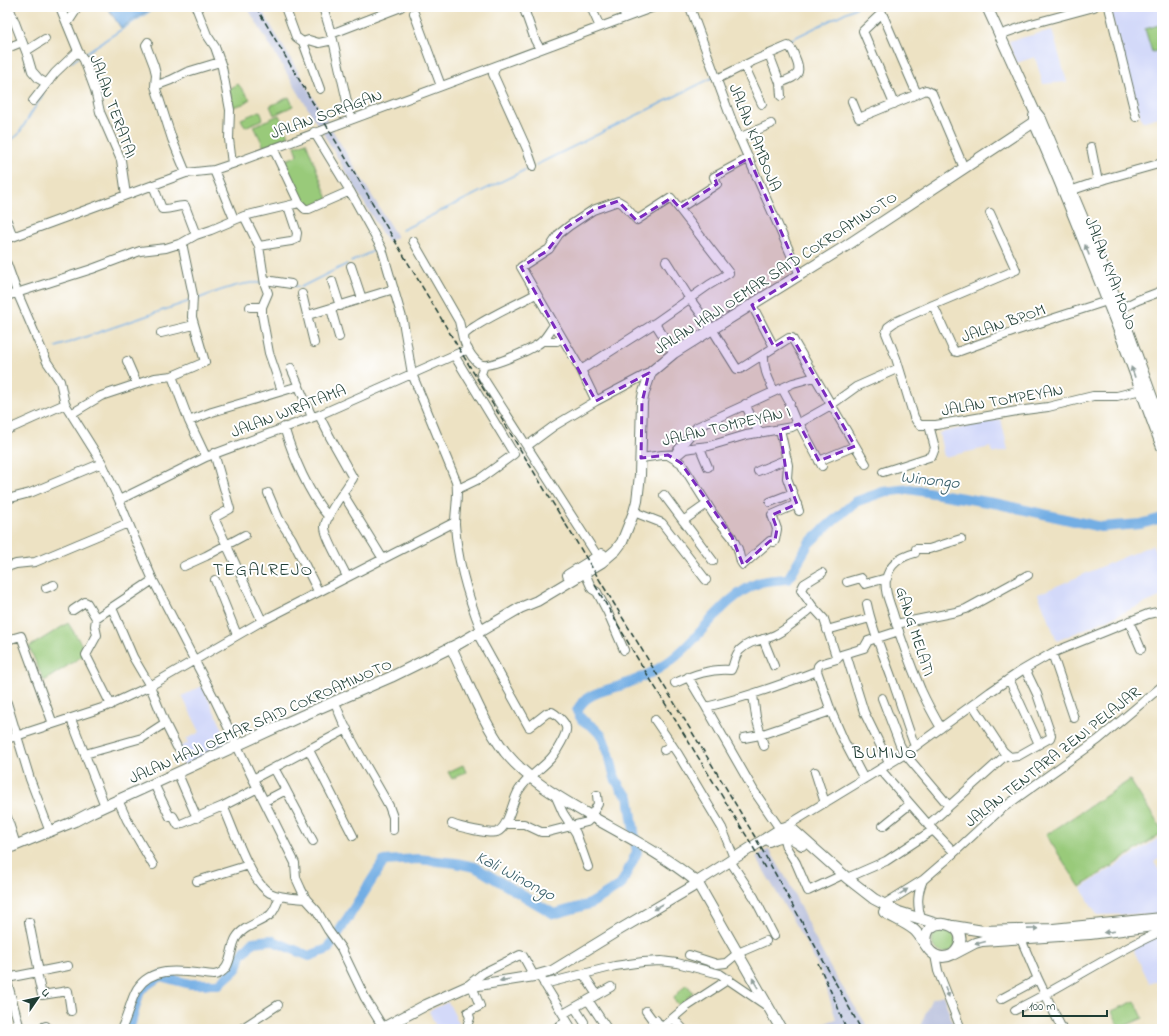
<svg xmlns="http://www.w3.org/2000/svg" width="1169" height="1036" font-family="'Indie Flower',sans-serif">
<rect width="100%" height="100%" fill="#fff"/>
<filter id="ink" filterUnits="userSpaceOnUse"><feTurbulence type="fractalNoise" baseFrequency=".025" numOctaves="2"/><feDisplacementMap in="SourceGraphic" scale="8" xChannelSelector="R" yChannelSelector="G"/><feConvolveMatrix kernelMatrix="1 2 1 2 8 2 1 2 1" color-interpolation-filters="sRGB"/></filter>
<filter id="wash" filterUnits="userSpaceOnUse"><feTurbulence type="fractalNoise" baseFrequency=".012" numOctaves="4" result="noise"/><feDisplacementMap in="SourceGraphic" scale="16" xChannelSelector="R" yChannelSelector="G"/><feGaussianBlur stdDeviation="0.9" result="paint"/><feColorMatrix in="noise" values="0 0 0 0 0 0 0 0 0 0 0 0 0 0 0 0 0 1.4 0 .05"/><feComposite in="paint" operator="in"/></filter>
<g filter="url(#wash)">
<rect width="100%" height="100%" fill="#ede2c3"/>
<path fill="#d3d9f9" d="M1138 7H1162V116L1142 122 1111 14Z
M1052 30 1067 82 1043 84 1035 57 1016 63 1009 41Z
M1001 419 1008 450 993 454 991 447 944 457 939 433Z
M1152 545 1162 567V596L1057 641 1038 594Z
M202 686 230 744 184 766 175 749 188 743 186 739 200 732 182 696Z
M1162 836V857L1154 862 1162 875V914L1097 915 1081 888Z
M1162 933V978L1150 984 1132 947Z
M448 1002 462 1029H437L429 1011Z"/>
<path fill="#bcc3de" d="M247 7H260L329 124 319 127Z
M331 128 397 237 387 242 322 131Z
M769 849 789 883 813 935 831 969 869 1029H819L818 1026 836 1019 822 974 806 943 756 857Z
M943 995 955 1029H919L930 1002 932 999Z"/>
<path fill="#99ca7a" stroke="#5c8457" d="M1159 25 1162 32V50L1152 52 1145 29Z
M238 84 250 99 243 104 233 107 229 89Z
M289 97 293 106 274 115 270 106Z
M260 111 263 119 245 127 241 119Z
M279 115 289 138 264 147 254 126Z
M306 142 328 199 307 208 300 200 282 162 298 155 295 146Z
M68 623 87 653 44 681 29 647Z
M463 765 466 772 452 779 448 772Z
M1130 780 1162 830V833L1080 887 1046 835Z
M932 941a12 12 0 1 1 24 0a12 12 0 1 1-24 0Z
M686 984 693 992 680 1006 673 999Z
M1135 1001 1143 1018 1120 1028 1112 1011Z"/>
<path fill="#73aee4" stroke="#49768c" d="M107 7H153L121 28Z"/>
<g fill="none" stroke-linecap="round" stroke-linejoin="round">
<path stroke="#73aee4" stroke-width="1.5" d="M776 47 857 7
M84 54 156 7
M72 62 79 57
M7 143 18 135 43 94
M536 165 714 77
M402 230 531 167
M351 262 377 249
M294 286 301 287 347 264
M197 299C216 292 242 281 262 283
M56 347 190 301"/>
<path stroke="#73aee4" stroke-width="10" d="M128 1029 131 1023 140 990 160 976 190 984H219L237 968 241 955 253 942 271 940 309 956 328 949 384 861 418 859 456 863 475 867 554 914 590 904 621 885 637 852 629 797 621 789 615 778 609 754 602 736 593 727 582 720 577 711C586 691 608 691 625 684 639 679 655 672 667 663 701 640 720 597 761 582 769 580 779 580 788 579L809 543 824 529 855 502 883 492 909 489 999 504 1101 527 1141 524 1162 518"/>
</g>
</g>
<g filter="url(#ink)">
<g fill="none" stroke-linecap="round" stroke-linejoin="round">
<g stroke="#677766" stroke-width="10">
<path id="minor" d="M9 7 27 54 32 71 39 79 46 83 49 81
M60 7 78 51 84 60 95 90 100 112 121 160 126 195
M196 7 207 35 215 47 222 67 230 110 229 139 232 164
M285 7 296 37 303 42 320 89
M323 7 333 40 351 119
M591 7 600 27
M620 7 626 17
M690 7 732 121 800 275
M1109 7 1136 117
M524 9 535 40 540 49
M414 13 441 86
M67 24 78 7
M331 34 401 7
M999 35 1031 24 1094 7
M148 42 146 45 154 66 156 74 155 86 172 139 186 173
M303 42 309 40 319 43 333 40
M7 48 22 42
M26 51 45 39
M769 54 780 83 781 96
M744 65 762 104
M496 66 493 74 527 149 533 166
M717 79 753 61 788 46C793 49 793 52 795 57 803 75 797 76 780 83
M155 86 171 80 187 72 220 62
M917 94 926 90 932 93 964 168
M33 101 55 73 78 51
M852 101 859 118 917 94 882 13 863 31 894 104
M314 132 350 191 382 249 403 321 412 374 456 481C459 495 455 509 455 524 457 560 468 597 481 630
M739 138 771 124
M1091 147 1098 182
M273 148 299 203 305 209H309L350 191
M214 170 234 219
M153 185 162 209C170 210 178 205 185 206L196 235
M1067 192 1105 179 1162 163
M680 208 717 184 714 177 749 158
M244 216 259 246 265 285 268 293 262 307V315L269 353 282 391
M7 221 13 237
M7 239 186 173 214 170 232 164 654 7
M413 241 459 321 463 339
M259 246 291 241 296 239 297 233 288 206
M666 261 690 299 712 329 737 369H740L789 338H792L866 464
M7 264 17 292 47 362 60 381 65 404 102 463 119 500 135 539 153 580 214 698 253 779 295 863 296 878 301 889 306 899 317 911 328 930 341 948 365 998 384 1029
M351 266 362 299
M265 280 291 284
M332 281 340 306
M302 294 314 343
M536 294C517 304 497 313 479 324 475 327 470 329 466 333 459 339 474 363 482 365 492 367 533 349 541 342 546 338 550 330 554 325
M7 296 92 269 140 251 166 248 182 243
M1107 301 1015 331 957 352 954 351 952 347 933 305 895 322 888 327 886 333 896 358 914 417 917 422 920 425H936L1017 411 1048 407 1093 396H1117L1145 389
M752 305 774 347
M933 305 1016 270 990 213
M250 307H262
M331 309 339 337
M1120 309 1138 300 1162 291
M308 315 394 289
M655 323 674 353
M161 333 194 325
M542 341H557L562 338
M764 354C763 369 768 378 774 391
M454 355 514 454 481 478 458 489
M127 361 137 384
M484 365 481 374 485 381 598 557
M291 368 312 417
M581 370 655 323 709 285 729 273 671 198 637 220 623 204 618 201 593 210 569 226 559 234 549 249 521 267 581 370 596 401 651 372
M172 376 189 421 206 457
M782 388 790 403 789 405 797 424
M745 404 759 433
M71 414 101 396 155 378 172 376 205 362 192 317 193 295 182 243 196 235 211 230 244 216 299 203
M319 415 330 437 353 478C346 489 327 513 325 526 324 536 343 567 347 577
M189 421 212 412 299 386
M799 423 822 466
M284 427C292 454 310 497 329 517
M780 429 788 465 787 478 799 511
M7 430 65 404
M527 446 554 426 596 401
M700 448 708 467
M677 451 697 427 793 383 815 377
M214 453 230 509 214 518 262 621
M668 455 681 463 714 515 732 537 738 549 741 562 743 565 770 541 774 542 775 540 777 529 772 515 797 504
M641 458 662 455 679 454 685 449 691 448 709 446 746 435 792 427 831 405 856 387 899 368
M819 461 855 446
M758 471 787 459
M883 472 932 456 935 448 929 425
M268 493 279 519 292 539 318 591
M343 494 383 559
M664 495 713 561
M7 499 30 493 102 463
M119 500 206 457 319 415 468 349
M770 502 793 493
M634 512 662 523 706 580
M683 521 707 504
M916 549H929L961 539
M915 553C900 557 889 564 886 580 884 590 889 601 892 610 900 637 910 664 921 690 927 703 934 716 941 728
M184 566 206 556 245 535
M7 567 16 564 35 562 128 523
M585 573 592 589 597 592 608 613 624 650
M822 573 804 584 801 590 813 607 824 619 837 659
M215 580 237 635
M847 582 861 578 865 584 887 578
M46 588 54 585
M867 604C873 634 886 660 895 688 902 707 907 727 915 746
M112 608 133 657 150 686 165 723 177 747
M73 610 85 602 87 603 96 618 153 580
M96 618 95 626 97 635 86 655 111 705
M1129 621 1141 649
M896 624 956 612 966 609 1028 575
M827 630 870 618
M763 639 774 666
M7 640 21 636 53 724
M1052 653 1074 718
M846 654 864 712 889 763
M817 671 831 711 844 741 864 779
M817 671 818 666 820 664 837 659 841 655 864 648 868 641 899 631
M688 677 706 707C744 698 781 685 817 671
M1009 679 1039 744
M675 683C693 675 712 668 731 670 735 663 734 656 740 650 753 638 761 642 775 635 789 628 801 617 813 607
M753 695 756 717 764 746
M882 698 900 745 905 754 949 806
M335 702C347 737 371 773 389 806L393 817V830
M7 703 30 779 50 832
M973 705 1003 751 1010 757 1018 756 1050 738 1051 735 1037 694 1025 669
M706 707 754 791 780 829
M71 719 105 806
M655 720 678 754 722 828 734 858
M744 738 760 735 831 711
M7 739 105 707 150 686 262 621 455 522
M309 750 353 836
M664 750 672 745
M85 754 142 738 165 723
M274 768 286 790
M880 769 933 830 954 852
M815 772 825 803
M178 774 197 818
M253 779 347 729
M154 784 170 817 173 816 178 825
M556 797 563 813 576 833 588 867
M118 800 127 820 153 865
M265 801 286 790 313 841
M223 806C233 827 250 882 270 893 280 898 295 898 306 899
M591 816 598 804 597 795
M7 817 16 845
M183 823 223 806 258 788
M452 824C459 827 491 835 497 832 509 827 512 801 519 790 528 776 542 769 552 757 556 752 568 733 566 727 565 722 556 714 552 712L547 713 529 727 477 633
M505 824H524L541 832H548L587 822 592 817
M928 825 1006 755
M883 826 910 804
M783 828 905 754 990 692 1021 671 1052 653 1148 614 1162 611
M783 836 786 847 796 863 808 891 838 877
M732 864 754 897 774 936
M847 878 886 861 933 830
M197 881 249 865
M883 905 923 880 945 861 1000 810 1098 740 1162 686
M921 919C917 905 917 894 923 880
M29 922 39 972
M1021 939 1038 979 1062 1029
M689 955 717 964 726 963 738 953 766 941
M935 955 938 971 961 1029
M37 973 42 995 68 991 71 1011
M584 975 597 995
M7 978 68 966
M542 980 572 1029
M7 981 20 1029
M544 984 615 966 643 962 661 961 677 963 720 974 767 1006
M466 987 483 973 520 955 523 956 534 976
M1001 999 1038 979
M588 1000 606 1027
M575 1008 584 1022
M1015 1010C1065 986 1111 953 1162 931
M646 1011 654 1022 656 1020 661 1028
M563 1014 611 987
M673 1018 683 1029
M37 1029 46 1026 47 1029
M121 1029C128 1017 130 1001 137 989 154 963 189 973 214 975 233 972 229 950 236 938 243 926 260 923 270 915 275 911 277 903 280 896
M241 1029 278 1005
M467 1029 468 1023 470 1018 468 1012 480 1006 472 986
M555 1029 567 1021
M660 1029 686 1007 729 979"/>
</g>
<g stroke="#677766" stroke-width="12">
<path id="major" d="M987 7 1034 110 1041 119 1089 233 1120 309 1162 425
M1034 116V122C1062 185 1087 249 1112 313 1130 358 1145 403 1162 447
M568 575 602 554
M451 647C467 680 483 723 505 752 528 780 558 797 589 815 626 836 664 855 697 882L781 1029
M769 841C781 834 791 836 802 845
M7 849 75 821 92 812 299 717 391 677 460 643 520 608 537 601 602 562 616 550 622 542 634 512 637 501 640 475 642 402 644 392 651 372 674 353 846 246 1034 122
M884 912C893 918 904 922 913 929 924 937 927 957 943 957 949 957 955 954 958 948 972 922 920 911 927 946
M953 926 983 931 1053 929 1162 918
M954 954 975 943 982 941 1090 934 1162 925
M381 1029 426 1005 466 987 534 976 552 971 619 930 692 887 697 882 782 828 788 827 792 829 847 878 874 899 899 912 937 924"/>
</g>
<use href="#minor" stroke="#fff" stroke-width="8"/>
<use href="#major" stroke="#fff" stroke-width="10"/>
<path stroke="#1f3d34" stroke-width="1.5" stroke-dasharray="6 3" stroke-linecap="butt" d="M256 7 461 352 723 783 755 837 861 1029
M595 585 636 656 749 840 765 868
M818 963 837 1005 846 1029"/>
</g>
<defs><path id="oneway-solid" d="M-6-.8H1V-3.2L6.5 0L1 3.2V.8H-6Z"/></defs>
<g fill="#8f9e9a">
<use href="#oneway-solid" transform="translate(1087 250) rotate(-112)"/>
<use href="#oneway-solid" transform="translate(1133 372) rotate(-110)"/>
<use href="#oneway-solid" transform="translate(903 892) rotate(-32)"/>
<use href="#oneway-solid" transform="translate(658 907) rotate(150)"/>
<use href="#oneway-solid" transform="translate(1033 929) rotate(-1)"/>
<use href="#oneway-solid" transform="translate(1109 932) rotate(173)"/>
<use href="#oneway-solid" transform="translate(980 943) rotate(166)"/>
<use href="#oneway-solid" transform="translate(505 980) rotate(172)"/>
<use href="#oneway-solid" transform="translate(755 983) rotate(-120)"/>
<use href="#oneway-solid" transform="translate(947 992) rotate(69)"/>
</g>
</g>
<path fill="#7b2cbf" fill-opacity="0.2" stroke="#7b2cbf" stroke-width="3" stroke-dasharray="8 5" stroke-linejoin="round" d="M749 158 800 275 752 305 774 347 789 338 793 339 855 446 819 461 799 424 780 430 787 478 797 504 772 515 777 529 775 540 770 541 743 565 732 537 681 463 668 455 641 458 642 402 649 373 596 401 521 267 547 251 564 229 593 210 618 201 636 220 671 198 680 208 717 184 714 177Z"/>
<g text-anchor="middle" stroke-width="4" stroke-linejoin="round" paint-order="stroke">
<g font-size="16" fill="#1f3d34" stroke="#fff">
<text transform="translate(114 106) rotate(70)" y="6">JALAN TERATAI</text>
<text transform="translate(326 113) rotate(-20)" y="6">JALAN SORAGAN</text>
<text transform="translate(756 137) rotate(68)" y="6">JALAN KAMBOJA</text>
<text transform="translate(775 272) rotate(-33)" y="6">JALAN HAJI OEMAR SAID COKROAMINOTO</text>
<text transform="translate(1112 273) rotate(69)" y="6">JALAN KYAI MOJO</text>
<text transform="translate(1003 322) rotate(-19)" y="6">JALAN BPOM</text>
<text transform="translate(1002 399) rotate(-10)" y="6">JALAN TOMPEYAN</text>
<text transform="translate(288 410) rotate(-21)" y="6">JALAN WIRATAMA</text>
<text transform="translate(726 425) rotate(-13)" y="6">JALAN TOMPEYAN I</text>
<text transform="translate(916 631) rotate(72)" y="6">GANG MELATI</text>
<text transform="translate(260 720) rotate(-24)" y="6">JALAN HAJI OEMAR SAID COKROAMINOTO</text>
<text transform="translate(1052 756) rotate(-38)" y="6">JALAN TENTARA ZENI PELAJAR</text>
</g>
<g font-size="17" font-style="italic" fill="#385f69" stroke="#fff">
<text transform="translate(930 479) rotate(6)" y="6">Winongo</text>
<text transform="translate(516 875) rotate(28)" y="6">Kali Winongo</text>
</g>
<g font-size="18" letter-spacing="1" fill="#1f3d34" stroke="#fff">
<text x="263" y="575">TEGALREJO</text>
<text x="885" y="758">BUMIJO</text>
</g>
</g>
<rect width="1169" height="1036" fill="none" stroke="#fff" stroke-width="24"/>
<g transform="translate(38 998) rotate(56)" stroke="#ffffff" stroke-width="3" paint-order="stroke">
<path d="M0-3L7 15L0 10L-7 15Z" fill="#1f3d34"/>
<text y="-6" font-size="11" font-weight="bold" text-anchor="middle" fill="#1f3d34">U</text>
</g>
<path d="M1023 1010v6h84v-6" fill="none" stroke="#1f3d34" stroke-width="2"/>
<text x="1029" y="1010" font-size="12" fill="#1f3d34" stroke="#ffffff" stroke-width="3" paint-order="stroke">100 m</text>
</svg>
